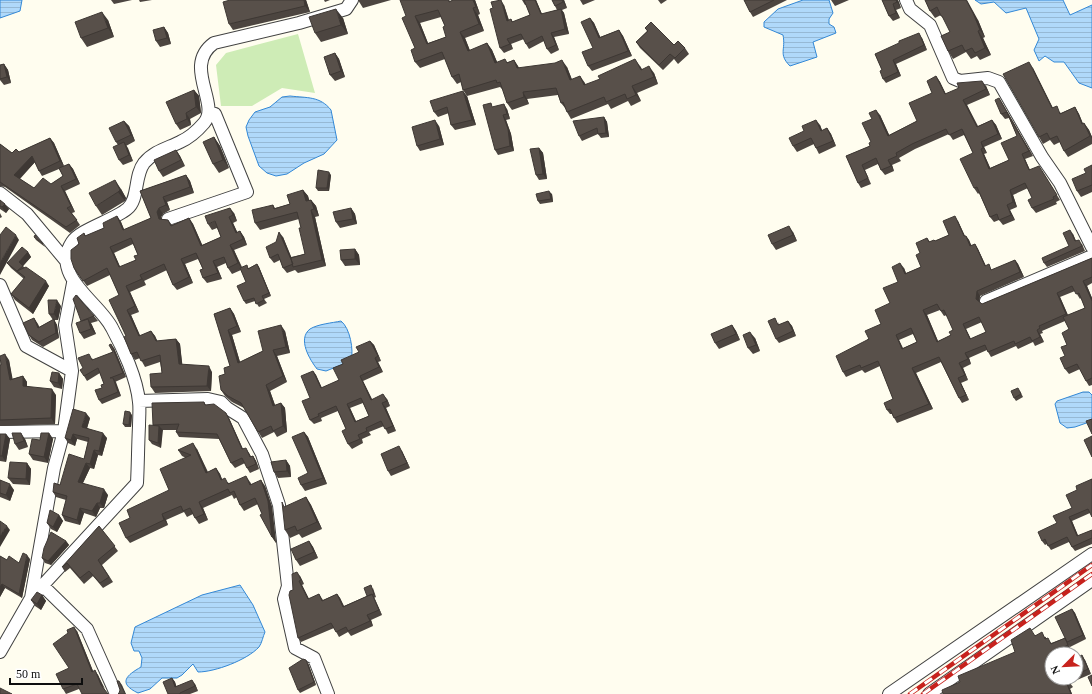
<svg xmlns="http://www.w3.org/2000/svg" width="1092" height="694" font-family="'Times New Roman',serif">
<defs>
<pattern id="water-rules" width="6" height="5" patternUnits="userSpaceOnUse"><rect width="6" height="5" fill="#b0d9fa"/><path d="M0 2.5h6" fill="none" stroke="#96b9d5"/></pattern>
</defs>
<rect width="100%" height="100%" fill="#fffdef"/>
<path fill="#ceecb6" d="M298 34 315 93 282 88 252 106H221L216 65 226 53Z"/>
<path fill="url(#water-rules)" stroke="#3388d6" d="M0 0H22L20 11 0 18Z
M803 0H829L833 13 829 19V24L834 27 836 33 813 42 817 57 790 66C778 54 786 50 783 35L764 27V22L778 9Z
M975 0H1063L1070 15 1092 5V88L1079 83 1064 62H1054L1045 56 1039 61 1034 50 1039 39 1026 8 1006 13 994 2 981 4Z
M290 96C307 98 320 96 331 110L337 140 324 154 304 163 287 174 276 176 267 173 259 166 248 136 246 127 249 120 255 112 270 107 282 97Z
M341 321C350 328 354 350 351 361L326 371 317 369C310 360 297 339 310 329 318 324 332 323 341 321Z
M1083 392H1089L1092 395V421L1075 427 1067 428 1060 423 1055 404 1057 401Z
M240 585 253 605 265 632C263 636 262 643 259 647 247 660 215 672 198 672L193 664 182 675 177 678H162L150 689 138 693C117 683 127 675 141 667L142 658 139 651H134L131 643 135 627 202 595Z"/>
<g fill="none" stroke-linecap="round" stroke-linejoin="round">
<g stroke="#414141" stroke-width="14">
<path id="minor" d="M906 0 910 9 930 25 953 78 960 81 988 78 999 82 1042 157 1060 183 1092 247
M0 193 27 214 67 262
M168 219 247 192 215 114 209 113
M0 285 26 346 72 371
M986 301 1092 256
M139 401 208 399 221 402 227 408 243 418 262 454 279 505 288 586 284 599 295 648 314 658 328 694
M0 432 64 431
M42 585 87 629 116 694
M31 598 54 468 64 431 72 371 65 325 73 283
M0 652 31 598 137 483C138 464 138 445 139 426 139 418 140 409 139 402 137 379 123 348 112 328 99 302 50 276 72 242 79 230 114 220 127 209 139 200 134 176 144 163 154 151 168 148 180 142 189 138 198 130 204 123 221 104 182 66 214 43L299 23 346 9 352 0
M889 694 1092 554
M929 694 1092 580"/>
</g>
<use href="#minor" stroke="#fff" stroke-width="12"/>
<g stroke="#c7221d" stroke-width="4.5">
<path id="rail" d="M910 694 1092 565
M923 694 1092 574"/>
</g>
<use href="#rail" stroke="#fff" stroke-width="3" stroke-dasharray="9" stroke-linecap="butt"/>
</g>
<path fill="#4c4540" fill-rule="evenodd" d="M111 0H132L114 4Z
M139 0H152L140 2Z
M306 0 310 12 233 30 229 24Z
M324 0H330L325 2Z
M358 0H391L363 8Z
M453 0H475L480 14 478 15 484 31 465 38 470 51 487 43 492 50 497 62H508L514 60 519 68 567 67 572 80 580 76 585 85 640 66 642 69 654 73 658 84 637 93 641 101 631 106 628 101 611 109 608 104 571 119 567 112 566 109 561 103 558 95 527 99 529 104 512 110 507 103 503 89H502L500 87 467 96 463 90 461 82 457 84 452 77 445 59 420 68 415 62V48L406 16ZM441 17 445 26 446 37 428 43 420 23Z
M522 0H536L542 14 557 10 552 0H564L567 8 562 10 564 13 569 34 554 37 559 50 551 54 547 49 544 41 529 49 526 44 524 39 511 44 513 49 504 53 500 48 504 5 509 20 511 19 513 22 530 15 526 5H525Z
M580 0H595L583 5Z
M658 0H667L661 4Z
M744 0H787L753 17 750 12Z
M831 0H849L835 6Z
M882 0H898L901 8 896 10 900 18 893 21 889 16Z
M925 0 978 20 985 37 983 38 991 55 980 60 977 56 971 59 966 52 953 59 948 51 950 32 946 23 941 15 935 18 930 11Z
M343 18 348 34 321 42 315 33Z
M590 18 594 23 600 37 619 30 623 36 632 56 592 71 588 66 593 48Z
M108 20 114 37 87 47 81 38Z
M164 27 168 33 171 44 160 47 156 41Z
M645 28 674 45 685 48 689 54 678 64 674 59 663 70 640 48 636 42 647 31Z
M922 38 927 50 896 64 901 76 886 83 883 79 882 70 875 54Z
M335 53 339 59 345 77 335 81 330 75Z
M4 64 8 70 11 83 4 85 0 80V65Z
M1033 68 1053 108 1061 113 1075 107 1079 114 1083 124 1084 123 1089 130 1092 137V144L1068 157 1064 151 1060 142 1054 145 1050 140 1043 144 1039 137Z
M936 76 940 82 946 94 986 86 990 95 967 105 978 126 992 120 996 125 1002 139 984 147 987 153 984 154 990 168 1009 160 1017 136 1009 118 1005 119 1001 114 999 98 1002 103 1033 156 1025 159 1030 170 1042 171 1060 200 1056 202 1057 204 1036 213 1032 208V198L1028 188 1013 195 1017 207 1010 210 1015 220 1003 225 999 220 994 222 990 217 979 193 978 194 974 188 973 153 964 135 953 140 949 134 915 149 899 158 901 161 892 165 894 171 885 175 881 170 878 164 865 170 871 184 861 188 858 183 846 156 870 146 880 115 889 135 917 121 932 93Z
M194 90 199 96 201 113 190 119 191 125 180 130 176 124Z
M467 96 476 125 455 130 451 125 449 113 438 117 434 112Z
M494 107 507 109 510 119 506 120 511 134 514 151 498 155 495 150Z
M604 117 607 122 609 137 601 138 598 134 582 141 579 136Z
M124 121 129 126 135 141 126 146 133 161 123 165 119 160 118 145 116 142Z
M820 125 822 131 827 128 831 134 836 146 819 154 814 144 797 152 793 146Z
M439 126 444 145 420 151 417 146Z
M214 137 220 146 229 168 219 173 213 164Z
M50 138 54 143 64 166 69 164 73 169 80 184 65 191 75 212 72 213 80 225 70 233 5 187 0 186V144L12 153 19 152ZM35 162 39 171 42 176 59 169 63 176 51 184 34 188 20 179Z
M539 148 543 153 547 179 539 180 536 175Z
M176 150 180 156 185 166 163 177 159 171Z
M1092 165V192L1081 197 1077 191 1086 173Z
M186 175 190 181 194 193 167 202 170 210 163 214 161 217 162 219 168 220 172 225 189 218 193 224 202 245 221 237 217 228 212 230 208 224 234 213 237 221 233 223 237 232 240 231 244 237 247 245 234 250 242 267 249 268 257 264 259 267 271 296 264 299 267 303 259 307 255 301 246 304 244 301 246 282 241 270 232 274 228 268 226 263 217 267 222 279 207 283 203 278V269L198 259 185 264 193 283 177 290 173 285 167 270 144 281 146 285 130 292 139 312 131 315 140 336 151 331 155 336 157 341 176 339 180 344 182 365 212 372 211 391 155 393 151 387 162 373 160 362 145 367 140 358 135 360 131 354 126 336 119 295 110 275 87 286 74 268 79 244 84 233 86 236 104 228 117 216 121 222 124 230 151 218 140 191ZM133 244 138 255 136 260 120 267 114 253Z
M331 175 329 191H318L316 188Z
M121 189 126 198 125 201 102 215 96 206Z
M303 190 308 196 309 200H311L316 206 319 216 315 217 326 266 298 273 295 270 287 273 283 268 280 260 274 263 270 258 276 242 283 237 291 257 305 254 301 228 299 219 260 230 255 223 273 205 275 208 290 204Z
M552 194 553 202 540 204 538 201Z
M0 200 9 209 6 213 0 209Z
M351 208 355 214 357 224 340 228 336 222Z
M0 213 2 217 0 218Z
M958 221 965 236H966L969 240 971 246 975 244 978 249 986 266 992 270 1015 260 1018 264 1024 277 980 296 979 302 982 304 1092 258V283L1087 286 1092 298V385L1089 386 1086 381 1080 369 1069 374 1065 369V356L1069 329 1065 321 1042 331 1043 333 1040 334 1044 342 1035 346 1033 342 1018 349 1016 346 991 357 987 350 969 358 971 364 963 368 968 380 961 383 969 400 962 403 959 398 941 362 916 373 933 409 897 423 892 414H890L887 410 893 399 880 366 865 373 862 370 846 377 843 372 867 340 881 324 890 303 904 268 906 273 921 267 920 253 927 238 930 242 935 241 949 235ZM1075 291 1080 299 1081 298 1085 308 1068 315 1060 297ZM940 310 944 316 947 315 953 330 951 335 938 341 927 315ZM982 322 986 332 971 339 966 329ZM913 334 917 342 903 348 899 340Z
M793 232 797 241 776 250 772 244Z
M1073 234 1076 241 1082 244 1085 251 1047 267 1044 263 1069 246Z
M34 237 43 244 45 247 36 240Z
M355 249 359 255 360 265 345 266 341 260Z
M28 252 31 257 23 266 25 268 49 286 33 314 15 300 11 294 24 279 11 268 7 263Z
M73 299 94 316 98 321 91 323 96 334 84 339 80 333 82 321Z
M61 306 58 320H54L57 325 59 338 43 347 32 340 29 335 34 318 39 327 53 320 49 314Z
M230 308 234 314 241 332 232 335 240 362 263 351 285 331 290 353 277 356 287 382 270 391 275 405 281 403 285 408 287 432 277 437 274 432 262 438 244 408 232 402 225 396 221 390 225 374 230 366 214 314Z
M788 321 792 326 796 336 779 343 776 339 778 322 779 325Z
M732 325 736 331 740 340 719 349 715 343Z
M755 338 760 351 753 354 748 348Z
M370 341 374 345 381 361 378 362 383 372 363 381 372 399H387L390 406 386 408 396 431 388 434 384 426 369 432 371 435 362 439 363 443 352 449 348 444 346 429 338 411 321 418 322 421 314 424 310 420V398L313 371 316 375 322 388 339 380 343 364 359 352ZM363 403 369 416 356 421 350 408Z
M114 348 126 377 115 382 121 396 102 404 99 400 102 388 104 384 100 373 87 381 84 376 83 368 92 358 93 360 113 352Z
M9 360 12 379 23 376 27 382V386L56 395 55 424 0 426V365Z
M59 373 63 379 62 389 54 387 50 381Z
M1020 391 1023 397 1016 401 1014 398Z
M204 402 206 405 229 418 243 449 249 453 251 457 253 456 256 461 259 469 250 473 247 468 245 463 235 468 231 463 219 439 179 437 176 432 177 430H162L161 448 152 444 149 440 153 425Z
M132 415 131 427H125L123 424Z
M90 418 87 428 107 438 102 456 98 455 94 469 90 468 83 483 108 495 104 508H100L96 517 84 513 80 525 65 521 62 515 66 500 56 497 53 492 84 459 88 442 77 439 75 446 68 443 65 438Z
M304 432 308 437 327 484 305 491 301 485 308 473Z
M49 433 53 439 48 463 33 460 29 454 40 440Z
M0 434H6L10 439 6 462 0 461Z
M25 439 28 447 19 450 15 444Z
M197 449 208 472 216 468 220 474 222 480 229 483 250 482 251 484 265 486 272 507 276 543 272 537 258 504 244 511 240 505 237 497 234 499 232 495 203 508 208 520 199 524 195 518 193 514 187 517 184 512 166 520 168 525 130 543 126 538 130 518 169 490 186 458 182 456 178 450Z
M402 451 410 468 391 476 388 471Z
M286 460 290 466 291 477 278 478 274 472Z
M27 463 31 469 30 485 13 484 8 478Z
M1092 479 1090 513 1072 521 1078 536 1092 530V544L1075 551 1072 547 1069 542 1051 550 1047 544 1045 545 1042 541 1057 523 1072 508 1077 490Z
M0 480 14 490 10 501 0 497Z
M306 497 311 505 322 529 302 538 299 534 290 538 285 530Z
M59 515 63 521 57 532 51 529 47 523Z
M99 526 118 551 102 565 113 582 103 588 93 576 84 584 70 568 65 572 62 567Z
M66 541 69 545 51 565 45 563 42 558Z
M309 541 313 547 318 558 300 566 296 560Z
M0 556 7 560 19 563 30 559 22 598 5 588 0 597Z
M300 576 304 584 302 585 309 599 319 594 323 600 337 594 340 598 344 606 367 596 373 588 376 597 374 598 382 615 371 620 373 626 351 636 348 632 339 637 334 628 301 642 298 638 293 590Z
M42 595 46 601 41 610 35 606 31 600Z
M1072 609 1075 613 1086 639 1070 647 1069 645 1071 650 1066 652V654H1052V678H1076V658L1085 660 1091 674 1070 683 1073 687 1070 689 1072 694H943L960 682 1015 652 1035 635 1046 637V638L1051 643 1065 638Z
M77 631 93 671 98 675 104 689H79L66 694 63 689 69 668Z
M308 663 316 685 300 693 298 690Z
M172 678 175 682 176 686 195 684 198 691 190 694H168Z"/>
<path fill="#3e3834" d="M304 0H306L310 12 305 6Z
M473 0H475L480 14 476 7Z
M501 0 504 5 510 25 507 21Z
M535 0H536L544 19 541 14Z
M562 0H564L567 8 563 2Z
M896 0H898L901 8 897 2Z
M966 0H967L978 20 985 37 980 30Z
M893 4 900 18 896 13Z
M473 8 478 15 484 31 479 24Z
M336 9 343 18 348 34 341 25Z
M561 9 564 13 569 34 565 29Z
M102 12 108 20 114 37 108 28Z
M415 16 420 23 431 51 427 44Z
M590 18 594 23 603 43 599 38Z
M164 27 168 33 171 44 167 38Z
M619 30 623 36 632 56 628 51Z
M978 31 983 38 991 55 985 48Z
M460 32 465 38 473 58 468 51Z
M551 33 554 37 559 50 556 45Z
M919 33 922 38 927 50 924 45Z
M507 39 511 44 513 49Z
M487 43 492 50 500 69 495 63Z
M335 53 339 59 345 77 341 71Z
M635 59 640 66 645 77 641 70Z
M514 60 518 66 522 75 517 68Z
M562 60 567 67 575 87 570 80Z
M893 60 896 64 901 76 898 72Z
M1029 62 1033 68 1056 115 1052 108Z
M4 64 8 70 11 83 7 77Z
M649 66 654 73 658 84 654 77Z
M580 76 585 83 588 92 584 85Z
M936 76 940 82 948 99 945 94Z
M982 81 986 86 990 95 986 89Z
M632 86 637 93 641 101 636 95Z
M194 90 199 96 201 113 196 107Z
M463 91 467 96 476 125 472 120Z
M523 92 527 99 529 104 524 97Z
M999 98 1002 103 1033 156 1029 151Z
M963 100 967 105 980 132 977 127Z
M504 104 507 109 510 119 507 114Z
M1075 107 1079 114 1086 131 1082 124Z
M876 110 880 115 892 141 888 136Z
M186 113 190 119 191 125 187 119Z
M503 115 506 120 511 134 514 151 510 146Z
M604 117 607 122 609 137 606 133Z
M435 120 439 126 444 145 440 139Z
M816 120 820 125 825 137 821 131Z
M992 120 996 125 1002 139 998 134Z
M124 121 129 126 135 141 131 135Z
M1084 123 1089 130 1092 137V139Z
M827 128 831 134 836 146 833 141Z
M214 137 220 146 229 168 223 160Z
M50 138 54 143 64 166 60 161Z
M124 142 128 148 133 161 129 155Z
M981 142 984 147 987 153 983 148Z
M539 148 543 153 547 179 543 174Z
M981 149 984 154 993 174 989 169Z
M176 150 180 156 185 166 181 160Z
M1022 154 1025 159 1032 175 1029 170Z
M32 156 36 161 18 180 14 175Z
M888 160 892 165 894 171 891 166Z
M69 164 73 169 80 184 76 179Z
M329 172 331 175 329 191 327 188Z
M186 175 190 181 194 193 190 187Z
M115 180 121 189 126 198 125 201 118 192Z
M61 186 65 191 75 212 71 206Z
M303 190 308 196 311 207 306 201Z
M1010 190 1013 195 1017 207 1013 202Z
M549 191 552 194 553 202 551 199Z
M163 197 167 202 170 210 166 205Z
M311 200 316 206 319 216 314 209Z
M5 204 9 209 6 213 2 207Z
M1007 205 1010 210 1015 220 1011 215Z
M159 208 163 214 161 217 163 225 159 219 157 212Z
M230 208 234 213 237 221 233 215Z
M351 208 355 214 357 224 353 219Z
M311 210 315 217 326 266 322 260Z
M117 216 121 222 127 236 123 230Z
M955 216 958 221 967 241 964 236Z
M229 217 233 223 240 238 236 233Z
M189 218 193 224 205 251 201 246Z
M789 226 793 232 797 241 793 235Z
M1070 230 1073 234 1078 246 1075 241Z
M240 231 244 237 247 245 243 239Z
M279 232 283 237 295 266 293 264Z
M16 235 19 240 0 275V263Z
M966 236 969 240 974 251 970 246Z
M975 244 978 249 988 271 985 266Z
M230 245 234 250 242 269 238 263Z
M110 247 114 253 123 273 119 267Z
M355 249 359 255 360 265 355 259Z
M28 252 31 257 23 266 19 262Z
M181 259 185 264 193 283 189 277Z
M1015 260 1018 264 1024 277 1020 272Z
M213 261 217 267 222 279 218 273Z
M900 263 904 268 908 279 905 274Z
M257 264 259 267 271 296 269 293Z
M140 275 144 281 146 285 142 279Z
M46 281 49 286 33 314 29 308Z
M1083 281 1087 286 1092 298V301Z
M126 286 130 292 139 312 135 306Z
M977 291 980 296 979 304 976 299Z
M1057 293 1060 297 1069 318 1066 314Z
M57 300 61 306 58 320 54 314Z
M230 308 234 314 241 332 237 326Z
M127 310 131 315 143 342 139 336Z
M923 310 927 315 940 346 937 342Z
M34 318 38 324 42 333 38 328Z
M54 319 57 325 59 338 56 333Z
M88 319 92 325 96 334 91 329Z
M788 321 792 326 796 336 793 331Z
M963 324 966 329 973 344 970 339Z
M281 325 285 331 290 353 286 347Z
M732 325 736 331 740 340 736 334Z
M228 330 232 335 242 369 238 363Z
M1037 330 1040 334 1044 342 1040 337Z
M151 331 155 336 160 346 156 341Z
M750 332 755 338 760 351 756 345Z
M896 335 899 340 905 354 902 349Z
M176 339 180 344 183 370 179 364Z
M370 341 374 345 381 361 378 356Z
M111 344 114 348 126 377 123 373Z
M273 350 277 356 287 382 283 376Z
M965 353 969 358 971 364 968 359Z
M5 354 9 360 14 386 10 380Z
M375 358 378 362 383 372 379 367Z
M959 363 963 368 968 380 965 375Z
M209 366 212 372 211 391 207 386Z
M912 368 916 373 933 409 929 404Z
M313 371 316 375 324 393 321 388Z
M59 373 63 379 62 389 58 383Z
M23 376 27 382V392L23 386Z
M360 376 363 381 374 404 371 400Z
M113 378 116 382 121 396 118 392Z
M958 378 961 383 969 400 966 395Z
M266 385 270 391 277 411 273 406Z
M52 389 56 395 55 424 51 418Z
M383 394 387 399 390 406 387 401Z
M281 403 285 408 287 432 283 426Z
M382 403 386 408 396 431 393 426Z
M347 404 350 408 358 426 355 422Z
M130 412 132 415 131 427 129 425Z
M86 413 90 418 86 432 82 427Z
M226 413 229 418 245 454 242 449Z
M159 426 163 430 161 448 158 443Z
M304 432 308 437 327 484 323 478Z
M21 433 25 439 28 447 24 441Z
M49 433 53 439 48 463 44 457Z
M103 433 107 438 102 456 99 451Z
M6 434 10 439 6 462 2 456Z
M73 434 77 439 75 446 71 440Z
M193 443 197 449 210 478 206 473Z
M399 446 402 451 410 468 407 463Z
M246 448 249 453 254 462 250 457Z
M94 450 98 455 94 469 90 464Z
M253 456 256 461 259 469 256 464Z
M286 460 290 466 291 477 287 471Z
M27 463 31 469 30 485 26 479Z
M86 463 90 468 81 487 78 482Z
M216 468 220 474 225 486 221 480Z
M246 476 250 482 254 491 250 485Z
M261 480 265 486 272 507 276 543 272 537Z
M10 484 14 490 10 501 6 495Z
M104 489 108 495 104 508 100 503Z
M306 497 311 505 322 529 317 522Z
M199 502 203 508 208 520 204 514Z
M97 503 100 508 96 517 92 511Z
M80 508 84 513 80 525 77 520Z
M162 514 166 520 168 525 164 520Z
M59 515 63 521 57 532 53 527Z
M1069 517 1072 521 1080 540 1077 536Z
M7 526 10 530 0 547V536Z
M66 541 69 545 51 565 48 561Z
M309 541 313 547 318 558 314 552Z
M27 555 30 559 22 598 19 594Z
M297 572 300 576 304 584 301 580Z
M299 581 302 585 311 603 308 599Z
M2 584 5 588 0 597V587Z
M337 594 340 598 346 611 343 607Z
M372 594 375 599 382 615 379 610Z
M42 595 46 601 41 610 37 604Z
M1072 609 1075 613 1086 639 1083 635Z
M367 615 371 620 373 626 370 621Z
M74 627 77 631 95 676 92 672Z
M1082 655 1085 660 1091 674 1088 669Z
M306 660 308 663 316 685 314 682Z
M95 670 98 675 105 689 101 685Z
M172 678 175 682 178 691 175 687Z
M192 680 195 684 198 691 195 686Z
M119 681 122 685 126 694H125Z
M1067 684 1070 689 1072 694H1071Z"/>
<path fill="#58504a" stroke="#3e3834" fill-rule="evenodd" d="M230 0H304L305 6 229 24 223 2Z
M400 0H449V2L453 0H473L476 7 473 8 479 24 460 32 468 51 487 43 495 63 505 59 507 63 514 60 517 68 555 63 562 60 570 80 580 76 584 85 600 79 598 76 635 59 641 70 649 66 654 77 632 86 636 95 627 99 625 94 606 102 604 97 567 112 563 102 561 103 556 88 523 92 524 97 507 103 500 82 497 83 496 80 463 90 459 74 452 77 442 52 415 62 411 50 415 48 402 18 406 16ZM438 10 445 26 443 27 446 37 427 44 415 16Z
M501 0 507 21 511 19 512 22 530 15 524 0H535L541 14 561 9 565 29 551 33 556 45 547 49 542 36 526 44 521 34 507 39 510 44 500 48 490 9 493 8 491 2Z
M552 0H562L563 2 555 6Z
M744 0H774L750 12Z
M882 0H896L897 2 893 4 896 13 889 16Z
M925 0H966L973 13 980 30 978 31 985 48 975 53 972 48 965 51 962 45 948 51 941 36 950 32 942 16H941L937 7 930 11Z
M336 9 341 25 315 33 309 17Z
M102 12 108 28 81 38 75 22Z
M590 18 599 38 619 30 628 51 588 66 582 52 593 48 581 22Z
M651 22 674 45 678 41 685 48 675 58 670 54 659 65 636 42 648 31 645 28Z
M164 27 167 38 156 41 153 30Z
M919 33 924 45 893 60 898 72 883 79 880 71 882 70 875 54 899 43V41Z
M335 53 341 71 330 75 324 57Z
M1029 62 1052 108 1057 106 1060 114 1075 107 1082 124 1084 123 1090 136 1064 151 1057 136 1050 139 1047 133 1039 137 1003 74Z
M4 64 7 77 0 79V65Z
M936 76 945 94 959 88 957 83 982 81 986 89 963 100 977 127 992 120 998 134 981 142 983 148 981 149 989 169 1009 160 1001 143 1017 136 1007 112 1001 114 995 100 999 98 1029 151 1022 154 1029 170 1039 166 1057 195 1053 197 1054 199 1032 208 1028 200 1032 198 1025 183 1010 190 1013 202 1007 205 1011 215 999 220 997 214 990 217 977 187 974 188 960 159 973 153 962 129 949 135 946 129 912 144 896 153 897 156 888 160 891 166 881 170 876 158 862 165 868 178 858 183 846 156 870 146 869 143 871 142 862 123 872 119 869 113 876 110 888 136 917 121 909 103 932 93 927 81Z
M194 90 196 107 186 113 187 119 176 124 166 102Z
M463 91 472 120 451 125 447 107 434 112 430 101Z
M491 103 492 107 504 104 507 114 503 115 508 129 510 146 495 150 483 105Z
M604 117 606 133 598 134 597 128 579 136 573 121Z
M435 120 440 139 417 146 412 127Z
M816 120 821 131 827 128 833 141 816 148 811 138 793 146 789 138 804 131 802 126Z
M124 121 131 135 116 142 109 128Z
M214 137 223 160 213 164 203 142Z
M50 138 60 161 39 171 32 156 14 175 34 188 43 178 51 184 63 176 59 168 69 164 76 179 61 186 71 206 67 208 77 220 66 227 0 182V144L12 153 16 149 19 152Z
M124 142 129 155 119 160 113 147Z
M539 148 543 174 536 175 530 149Z
M176 150 181 160 159 171 154 160Z
M1092 165V185L1077 191 1072 179 1086 173 1084 169Z
M318 170 329 172 327 188H316Z
M186 175 190 187 163 197 166 205 159 208 157 212 159 219 168 220 171 226 189 218 201 246 221 237 215 221 208 224 205 216 230 208 233 215 229 217 236 233 240 231 243 239 230 245 238 263 228 268 224 257 213 261 218 273 203 278 200 270 203 269 196 253 181 259 189 277 173 285 164 264 140 275 142 279 126 286 135 306 127 310 139 336 151 331 156 341 176 339 179 364 209 366 207 386 151 387 150 374 162 373 160 355 141 361 137 352 131 354 124 337 126 336 109 300 119 295 107 268 83 281 74 268 71 259V250L79 244 77 238 84 233 85 236 104 228 103 223 117 216 123 230 151 218 140 191ZM131 238 138 255 134 256 136 260 119 267 110 247Z
M115 180 120 190 118 192 96 206 89 193Z
M303 190 306 201 311 200 314 209 311 210 322 260 293 267 291 258 305 254 299 228H301L297 212 255 223 252 210 273 205 274 209 290 204 287 195Z
M549 191 551 199 538 201 536 194Z
M0 200 5 204 2 207 0 206Z
M351 208 353 219 336 222 333 212Z
M955 216 964 236H966L970 246 975 244 985 266 989 264 991 270 1015 260 1020 272 977 291 976 299 982 304 1092 258V277L1083 281 1092 301V378L1086 381 1077 364 1065 369 1060 358 1065 356 1061 347 1067 345 1062 333 1069 329 1063 317 1085 308 1079 293 1076 294 1072 286 1057 293 1066 314 1039 326 1040 328 1037 330 1040 337 1032 341 1030 337 1015 344 1014 341 988 352 985 345 965 353 968 359 959 363 965 375 958 378 966 395 959 398 939 357 912 368 929 404 894 418 890 409 887 410 884 403 893 399 878 361 861 368 860 365 843 372 836 356 867 340 869 339 865 331 881 324 875 310 890 303 883 288 898 282 892 267 900 263 905 274 921 267 916 255 920 253 916 243 927 238 929 242 934 240 935 241 949 235 943 221ZM937 304 941 311 944 310 953 330 949 332 951 335 937 342 923 310ZM979 317 986 332 970 339 963 324ZM911 328 917 342 902 349 896 335Z
M789 226 793 235 772 244 768 235Z
M6 227 16 235 0 263V235Z
M1070 230 1075 241 1079 240 1082 246 1044 263 1042 258 1069 246 1063 233Z
M279 232 293 264 283 268 278 254 270 258 266 247 276 242Z
M35 235 43 244 34 237Z
M22 247 28 252 19 262 23 266 17 271 7 263Z
M355 249V259L341 260 340 250Z
M257 264 269 293 262 296 264 300 256 304 254 298 244 301 237 286 246 282 240 268 247 265 248 269Z
M26 267 46 281 29 308 11 294 25 277 17 271Z
M76 295 94 316 81 321 73 299Z
M48 300H57L54 314H49Z
M230 308 237 326 228 330 238 363 263 351 258 331 281 325 286 347 273 350 283 376 266 385 273 406 281 403 283 426 273 431 271 426 258 432 241 403 228 396 221 390 219 376 225 374 224 368 230 366 214 314Z
M34 318 38 328 54 319 56 333 39 342 29 335 23 323Z
M775 318 778 325 788 321 793 331 776 339 768 321Z
M88 319 91 329 80 333 76 323Z
M732 325 736 334 715 343 711 334Z
M750 332 756 345 748 348 743 335Z
M370 341 378 356 375 358 379 367 360 376 371 400 383 394 387 401 382 403 393 426 385 429 381 421 366 428 367 431 358 435 360 439 348 444 342 431 346 429 336 406 318 414 319 416 310 420 302 401 310 398 301 376 313 371 321 388 339 380 333 368 343 364 341 360 359 352 356 347ZM361 398 369 416 355 422 347 404Z
M111 344 123 373 110 378H113L118 392 99 400 95 390 102 388 101 385 104 384 98 368 84 376 80 370 83 368 78 358 89 354 92 360 113 352 109 345Z
M5 354 10 380 23 376V386L52 389 51 418 0 420V365H1L0 356Z
M52 372 59 373 58 383 50 381Z
M1018 388 1021 394 1014 398 1011 391Z
M204 402 205 405 214 404 226 413 242 449 246 448 250 457 253 456 256 464 247 468 242 458 231 463 217 434 176 432 179 424 153 425 152 403Z
M73 409 86 413 82 427 103 433 99 451 94 450 90 464 86 463 78 482 104 489 100 503H97L92 511 80 508 77 520 62 515 67 496 53 492 54 483 60 485 69 454 84 459 89 438 73 434 71 440 65 438Z
M125 411 130 412 129 425 123 424Z
M1092 419V434L1086 421Z
M149 425 159 426 158 443 149 440Z
M304 432 323 478 301 485 298 478 308 473 292 437Z
M12 433H21L24 441 15 444Z
M41 433H49L44 457 29 454 32 439 40 440Z
M0 434H6L2 456H0Z
M1092 436V457L1084 440Z
M193 443 206 473 216 468 221 480 225 478 228 484 246 476 250 485 261 480 268 501 272 537 260 515 262 514 255 498 240 505 234 491 230 493 228 489 199 502 204 514 195 518 190 508 183 511 181 506 162 514 164 520 126 538 119 523 130 518 127 510 169 490 160 469 191 455 178 450Z
M399 446 407 463 388 471 381 454Z
M286 460 287 471 274 472 271 462Z
M10 462 27 463 26 479 8 478Z
M1092 479V517L1088 509 1069 517 1077 536 1092 530V538L1072 547 1067 537 1048 546 1045 539 1042 541 1038 532 1057 523 1053 516 1072 508 1066 495 1077 490 1076 486Z
M0 480 10 484 6 495 0 493Z
M306 497 317 522 297 531 295 526 285 530 282 502 284 507Z
M50 510 59 515 53 527 47 523Z
M0 521 7 526 0 536Z
M99 526 115 546 98 560 109 577 100 583 89 571 80 578 67 563 62 567Z
M51 532 66 541 48 561 42 558 44 548Z
M309 541 314 552 296 560 291 549Z
M23 553 27 555 19 594 2 584 0 587V556L7 560 9 556 19 563Z
M297 572 301 580 299 581 308 599 319 594 322 601 337 594 343 607 372 594 379 610 367 615 370 621 348 631 346 627 336 632 331 623 298 638 289 595 290 591 293 590 292 574Z
M371 585 374 594 367 596 364 588Z
M37 592 42 595 37 604 31 600Z
M1072 609 1083 635 1067 642 1055 617Z
M74 627 92 672 95 670 101 685 108 694H82L77 684 63 689 56 674 69 668 53 644 68 633 67 630Z
M1030 628 1035 636 1042 632 1045 639 1048 638 1051 644 1065 638 1068 645 1062 648 1065 654H1052V678H1068H1067L1069 683 1067 684 1071 694H943L942 690 960 682 958 676 1015 652 1011 640Z
M1082 655 1088 669 1076 675V658Z
M303 659 306 660 314 682 298 690 289 668Z
M1092 675V686L1088 677Z
M172 678 175 687 192 680 195 686 180 693V694H168L163 682Z
M117 681H119L125 694H118L119 693 120 690Z
M0 688 12 694H0Z"/>
<g transform="translate(1064 666) rotate(246)"><circle r="19" fill="#ffffff" stroke="#9f9f9f"/>
<path d="M0-3L7 15L0 10L-7 15Z" fill="#c7221d"/>
<text y="-6" font-size="11" font-weight="bold" text-anchor="middle" fill="#0e0e0e">N</text>
</g>
<path d="M10 678v6h72v-6" fill="none" stroke="#0e0e0e" stroke-width="2"/>
<text x="16" y="678" font-size="12" fill="#0e0e0e" stroke="#ffffff" stroke-width="3" paint-order="stroke">50 m</text>
</svg>
